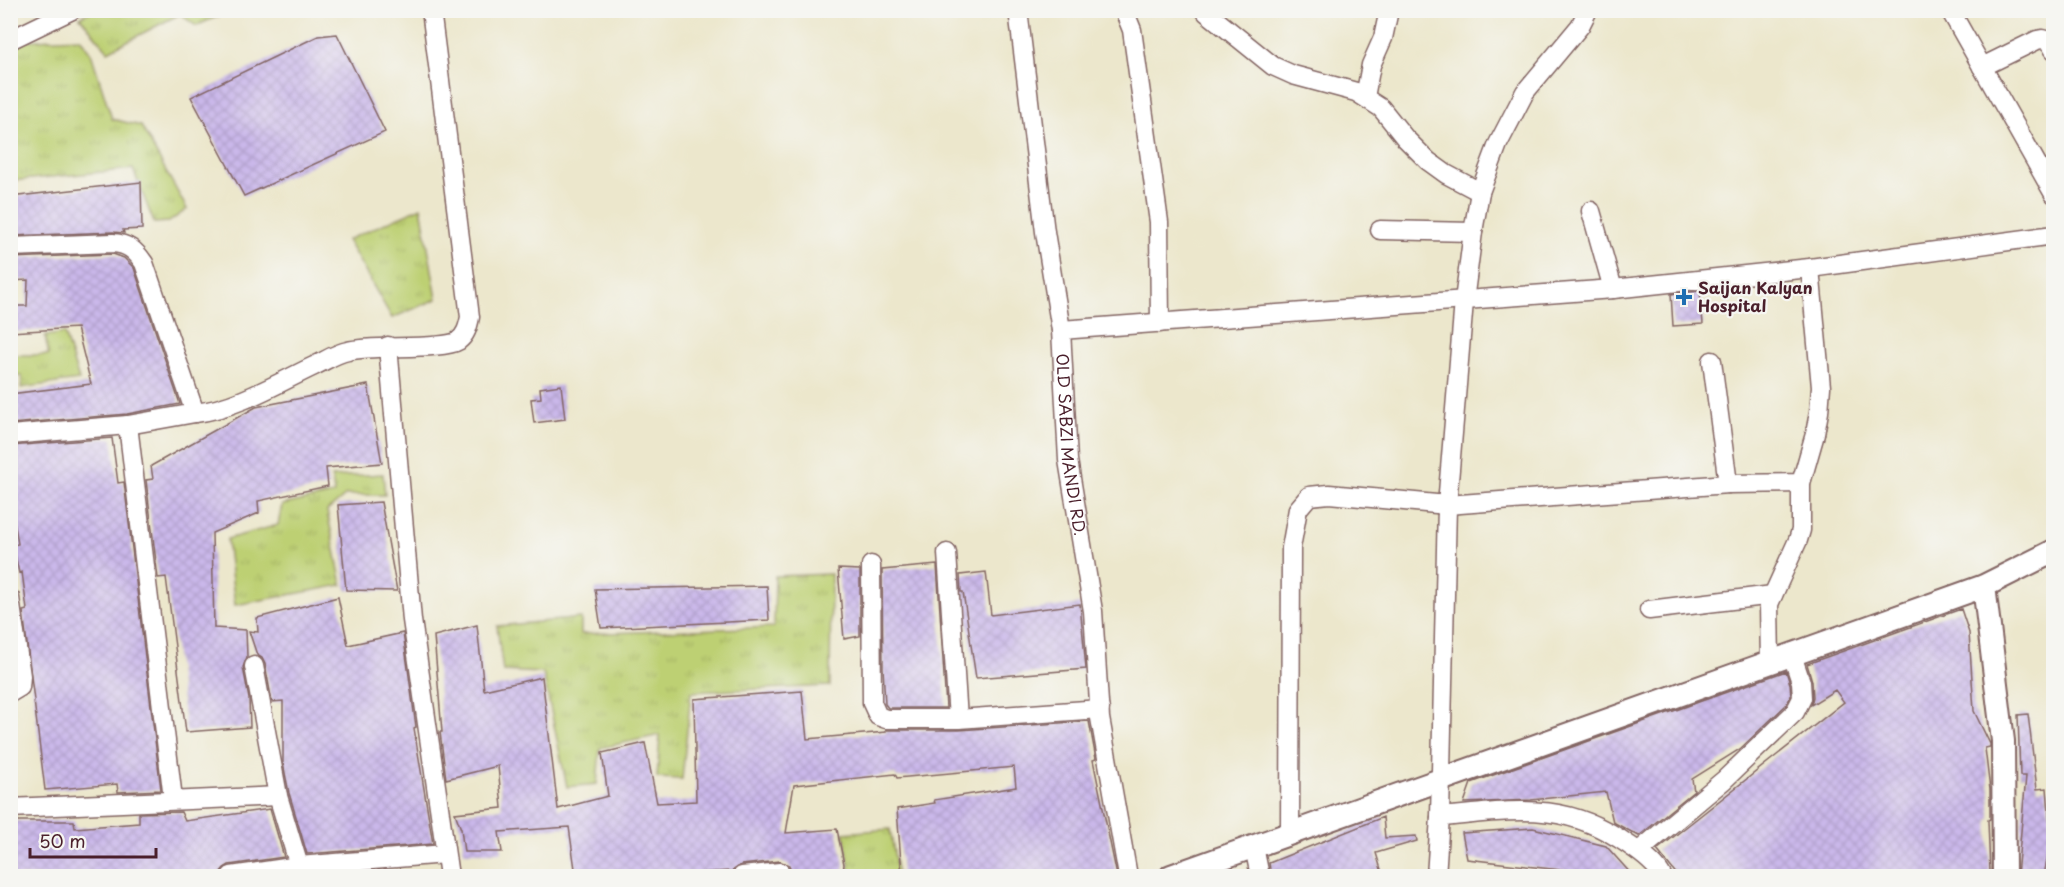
<svg xmlns="http://www.w3.org/2000/svg" width="2064" height="887" font-family="'Playpen Sans',sans-serif">
<defs>
<pattern id="grass-tufts" width="24" height="20" patternUnits="userSpaceOnUse" patternTransform="scale(1.5)"><rect width="24" height="20" fill="#bdd073"/><path d="M3 7l-1-3M5 7V3M7 7l1-3M15 17l-1-3M17 17v-4M19 17l1-3" fill="none" stroke="#a4b264"/></pattern>
<pattern id="building-cross-hatch" width="8" height="8" patternUnits="userSpaceOnUse" patternTransform="scale(1.5)"><rect width="8" height="8" fill="#cab8ea"/><path d="M0 0l8 8M0 8l8-8" fill="none" stroke="#af9ec9"/></pattern>
</defs>
<rect width="100%" height="100%" fill="#f6f6f2"/>
<filter id="ink" filterUnits="userSpaceOnUse"><feTurbulence type="fractalNoise" baseFrequency=".0167" numOctaves="2"/><feDisplacementMap in="SourceGraphic" scale="12" xChannelSelector="R" yChannelSelector="G"/><feConvolveMatrix kernelMatrix="1 2 1 2 8 2 1 2 1" color-interpolation-filters="sRGB"/></filter>
<filter id="wash" filterUnits="userSpaceOnUse"><feTurbulence type="fractalNoise" baseFrequency=".008" numOctaves="4" result="noise"/><feDisplacementMap in="SourceGraphic" scale="24" xChannelSelector="R" yChannelSelector="G"/><feGaussianBlur stdDeviation="1.35" result="paint"/><feColorMatrix in="noise" values="0 0 0 0 0 0 0 0 0 0 0 0 0 0 0 0 0 1.4 0 .05"/><feComposite in="paint" operator="in"/></filter>
<g filter="url(#wash)">
<rect width="100%" height="100%" fill="#ece7cc"/>
<path fill="url(#grass-tufts)" stroke="#84784f" stroke-width="1.5" d="M93 10H230V11L196 26 180 14 108 51 80 17Z
M80 38 91 53 112 119 141 126 187 209 169 222 154 223 133 169 11 181 10 41Z
M421 207 437 299 392 318 347 240Z
M64 333 79 380 21 388 22 376 11 377V355H49L45 336Z
M383 474 385 495H346L327 511 342 585 235 605 227 539 278 525 282 505 334 494 332 477Z
M831 574 830 686 691 692 682 779 657 778 660 735 600 748 597 784 567 787 543 673 503 671 497 626 581 618V634L774 627 775 576Z
M890 829 898 876H851L844 833Z"/>
<g id="blocks">
<path fill="url(#building-cross-hatch)" d="M337 34 385 132 244 196 191 97 318 36Z
M141 182 142 229 123 230 124 233 113 232 10 236V197Z
M113 254 124 258 134 268 180 404 127 414 10 424V394L91 384 77 328 10 332V306H27L28 280 10 281V258Z
M1700 291 1703 324 1673 326 1671 294Z
M368 385 382 463 326 468 328 486 258 501 259 513 212 533 214 628 246 630 247 657 243 667 249 699 250 727 186 732 166 577 158 578 146 480 153 479 151 466 256 407Z
M561 385 565 419 534 423 531 399 541 398 540 388Z
M112 438 118 483 124 482 161 790 118 792 117 784 45 790 23 611 27 610 22 572 19 573 13 545 18 544 10 496V446Z
M381 502 397 591 346 590 338 505Z
M937 565 946 708H888L885 704 883 668 882 570Z
M838 569 860 570V636L844 639Z
M986 572 991 615 1080 604 1086 669 976 678 963 592H961L960 575Z
M767 586 769 620 601 628 595 589Z
M338 597 348 645 403 633 416 727 414 728 433 844 307 854 289 793 283 763V701L272 702 265 664 262 658 257 655 249 631 258 632 257 618Z
M1961 609 1969 633 1974 711 1990 744V747L1985 748 1990 790V819L1988 820 1990 874 1981 876H1678L1657 850 1844 702 1835 690 1811 705 1813 697 1812 681 1807 664Z
M477 625 484 690 542 677 558 809 608 796 602 753 645 743 657 803 696 801 694 699 802 691 807 739 886 732V730H959L1089 721 1096 759 1093 760 1117 876H902L897 809 935 803 934 800 1016 787 1014 767 897 778 895 774 794 785 786 833 837 829 844 864 843 876H790L791 870 789 865 779 861 741 865 732 871 641 876H576L569 827 499 832 502 852H464L461 829 455 813 502 808 498 766 446 779 440 732H442L434 636Z
M1786 671 1790 684 1791 696 1786 705 1740 749 1692 779 1694 791 1639 836 1613 822 1606 792 1531 800 1464 803 1471 783Z
M2028 714 2037 789 2047 788 2051 837 2044 876H2017L2026 776H2020L2018 715Z
M270 809 284 857 229 865 224 868 220 873 197 876H10V821H74L75 828 139 823V813L181 812 185 821Z
M1383 817 1385 838 1416 836 1417 841 1376 853 1383 876H1271L1269 863Z
M1533 828 1606 846 1633 876H1577V872L1467 859 1462 833Z"/>
</g>
</g>
<g filter="url(#ink)">
<use href="#blocks" fill-opacity="0" stroke="#836563" stroke-width="1.5"/>
<g fill="none" stroke-linecap="round" stroke-linejoin="round">
<g stroke="#836563" stroke-width="12">
<path id="service" d="M1436 874 1454 876"/>
</g>
<g stroke="#836563" stroke-width="21">
<g id="minor">
<path id="s1" d="M1018 10 1045 232 1061 330 1068 460 1093 611 1100 718 1128 876"/>
<path d="M1124 10 1132 30 1159 222 1160 323"/>
<path d="M1950 10 2054 194"/>
<path d="M1206 12 1273 66 1293 75 1356 92 1381 108 1405 138 1428 161 1446 174 1480 192"/>
<path d="M10 40 72 10"/>
<path d="M1982 67 2037 40 2042 39 2049 41 2054 50"/>
<path d="M1365 97 1371 65 1383 38 1389 10"/>
<path d="M1591 211 1613 289"/>
<path d="M1380 230 1473 232"/>
<path d="M10 247 113 243C128 244 135 250 144 263L195 413 128 425 10 435"/>
<path d="M1061 330 1613 289 1810 268 2054 235"/>
<path d="M388 346 412 620 449 876"/>
<path d="M1712 361 1728 484"/>
<path d="M195 413C235 409 278 383 314 366 325 361 336 353 348 351 371 345 444 350 458 341 466 335 468 327 470 317L431 10"/>
<path d="M128 425 173 799"/>
<path d="M947 553 958 719"/>
<path d="M871 565 872 703 878 716 886 719H958L1100 709"/>
<path d="M10 598 21 676 20 687 10 693"/>
<path d="M1649 610 1773 595"/>
<path d="M1770 663 1769 604 1798 540 1801 530V483"/>
<path d="M254 666 278 796 299 866"/>
<path d="M10 808 278 796"/>
<path d="M1440 817C1513 811 1564 799 1629 845 1641 853 1656 864 1662 876"/>
<path d="M1290 834 1291 548 1298 509 1309 496 1329 494 1447 505 1728 484 1801 483 1815 434 1819 412 1821 387 1810 268"/>
<path d="M1254 847 1260 876"/>
<path d="M1639 851 1724 780 1795 712 1802 698 1801 682 1792 655"/>
<path d="M231 876 299 866 445 854"/>
<path d="M742 876 780 872"/>
<path d="M1436 876 1440 817 1447 505 1464 301 1473 232 1480 192 1498 144 1525 92 1580 26 1588 10"/>
</g>
</g>
<g stroke="#836563" stroke-width="26">
<path id="tertiary" d="M1984 586 2003 741 2004 876
M1171 876 1984 586 2054 551"/>
</g>
<use href="#service" stroke="#fff" stroke-width="9"/>
<use href="#minor" stroke="#fff" stroke-width="18"/>
<use href="#tertiary" stroke="#fff" stroke-width="22"/>
</g>
</g>
<path fill="#1f6fb2" stroke="#f6f6f2" stroke-width="2" d="M1681 288h6v6h6v6h-6v6h-6v-6h-6v-6h6z"/>
<g text-anchor="middle" stroke-width="4.5" stroke-linejoin="round" paint-order="stroke">
<g font-size="16" font-weight="bold" fill="#4a1f2b" stroke="#f6f6f2" text-anchor="start">
<text x="1698" y="294">Saijan Kalyan<tspan x="1698" dy="18">Hospital</tspan></text>
</g>
<g font-size="16" fill="#4a1f2b" stroke="#f6f6f2">
<text dy="6" stroke="none"><textPath href="#s1" startOffset="438">OLD SABZI MANDI RD.</textPath></text>
</g>
</g>
<rect width="2064" height="887" fill="none" stroke="#f6f6f2" stroke-width="36"/>
<path d="M30 848v9h126v-9" fill="none" stroke="#4a1f2b" stroke-width="3"/>
<text x="39" y="848" font-size="18" fill="#4a1f2b" stroke="#f6f6f2" stroke-width="4.5" paint-order="stroke">50 m</text>
</svg>
